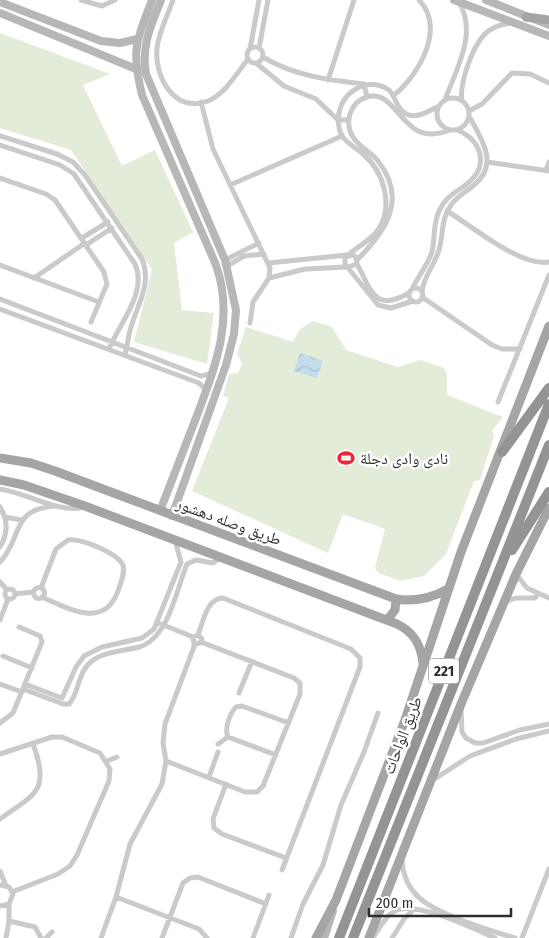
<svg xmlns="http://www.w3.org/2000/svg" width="549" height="938" font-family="'Fira Sans Condensed','Noto Naskh Arabic',sans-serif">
<defs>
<pattern id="water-waves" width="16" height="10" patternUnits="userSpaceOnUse" patternTransform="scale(1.25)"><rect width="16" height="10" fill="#c4ddec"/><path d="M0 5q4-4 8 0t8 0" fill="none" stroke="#a9becb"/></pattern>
</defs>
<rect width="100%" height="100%" fill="#fff"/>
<path fill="#e3ebd9" d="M0 33 110 74 83 85 122 166 155 150 193 232 174 243 182 310 214 313 207 364 134 342 152 270 71 150 0 128Z
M313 321 332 327 346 350 398 367 421 360 444 368 447 374V395L503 417 492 431 494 436 480 480 474 481 446 554 424 576 400 581 379 573 375 568 385 529 343 514 328 553 192 491 229 398 223 396 229 374 238 373 242 363 237 354 246 327 293 342 299 330Z"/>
<path fill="url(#water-waves)" d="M300 353 323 361 317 378 294 371Z"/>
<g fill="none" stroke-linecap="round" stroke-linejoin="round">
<path stroke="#cacaca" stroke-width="5" d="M81 0 102 6 115 0
M173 0C168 15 159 31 157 48 154 76 174 114 208 101 225 94 237 73 248 59
M247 55a8 8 0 1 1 16 0a8 8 0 1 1-16 0Z
M259 48 268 0
M250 49 259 0
M263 57C294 76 329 80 364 84L367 97
M256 63 284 86 316 99 338 120H349
M328 80 354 0
M394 95C419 75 446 28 419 0
M437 114a16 16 0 1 1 32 0a16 16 0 1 1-32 0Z
M445 100C456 69 478 34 459 2
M462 101C459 84 472 48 484 35 491 27 501 24 512 23
M201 102 213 149 270 268 269 278 253 302 250 323
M469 111 482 104 512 73 530 74 549 83
M0 136 57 154 73 162 85 175 142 259C152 284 138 303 131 327 128 336 128 345 125 354
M0 145 60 165 74 174 135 264C148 292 119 324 109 349
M487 162 549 171
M546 170 549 162
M0 178 46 194 55 200 104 272 107 284 91 322
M230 185 342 136
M447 211C472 226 520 267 549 262
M82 238 108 222
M86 245 112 228
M349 254C359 246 371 240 378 230 394 206 384 172 363 154 353 145 341 141 339 127 333 98 364 73 389 90 394 95 395 101 399 107 410 124 427 112 439 106
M225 260 259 243
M357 260C386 231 408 199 378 161 371 152 359 147 353 137 344 122 350 102 367 97 399 87 400 150 450 130
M268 263 347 255
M357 264C372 291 374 313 409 293
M0 265 99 302
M227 266 244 256 264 254
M348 267 357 264 356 257 353 255 345 257V264L378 305 391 308 413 301
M34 278 85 243
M269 278 305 269 347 267
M409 295a7 7 0 1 1 14 0a7 7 0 1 1-14 0Z
M412 289C418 277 428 264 432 252 435 239 433 226 438 214 446 192 463 191 475 176 488 157 476 137 457 130
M422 292C423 278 433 267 438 253 444 237 440 220 451 205 457 196 466 192 474 185 500 164 481 138 469 116
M422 297 492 345 502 349H520
M0 299 201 376 213 373
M0 309 199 383 206 390
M498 402 549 275
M0 489C27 493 60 514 83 507
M0 507C8 520 8 534 0 547
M5 517 21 520
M0 562C23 538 10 509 55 506
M516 574 527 588 549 598
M0 582 7 590
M33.5 593a5.5 5.5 0 1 1 11 0a5.5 5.5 0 1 1-11 0Z
M41 588 56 549 68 540C81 538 117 553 123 565 125 574 121 582 118 591 104 630 67 608 42 597
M5 594a5 5 0 1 1 10 0a5 5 0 1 1-10 0Z
M15 594 33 592
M504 602 516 598H535L538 594
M0 620 8 599
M161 624 193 637 198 635 202 639 200 643 194 644 193 637
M198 635C203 622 207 598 223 598L351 649 360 658V667L282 870
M3 656 32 668
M0 684 22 692
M25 684 62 698 76 667 84 656 102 647 142 638 154 629 181 562 175 540
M23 689 63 704H69C80 692 77 672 92 661 105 651 125 651 139 647 169 638 176 590 187 564L196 560 213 563 221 558
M239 693 252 661
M461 710 462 732 466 738 475 743H483L520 730 549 724
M0 723 13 713 42 642 40 636 19 627
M218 744 228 737
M0 754 52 737H62L100 753 110 769 109 781 77 855 70 866 58 874 12 892
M276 755 228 737C224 729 230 713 236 707L242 706 289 723
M107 761 117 757
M166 761 245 792H257L263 786 300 694V683L294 678 201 642
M209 777 218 752
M433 780 470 756 516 739 549 731
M226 784 213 819 214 828 222 834 286 858
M0 819C34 794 51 792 33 744
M402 860C403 876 409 890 422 900 440 915 491 931 515 938
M0 871 6 886
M0 885 9 887 13 894 9 904 0 906
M116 897 199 929 207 938
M9 921 35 927 41 938
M6 938 9 921V904
M46 938 52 932
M101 938 116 897 130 844 162 784 166 761 163 743 165 724 195 644
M162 938 183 883 190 878 198 877 266 904
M253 938 269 895
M291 938 303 904 323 865 341 805 364 752 378 713
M373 938C379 929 385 916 395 911 416 900 474 929 495 938
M392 938 404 919 414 909
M522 938 549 869"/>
<path stroke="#b7b7b7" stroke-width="8" d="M152 0C136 43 131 49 142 95L216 265C235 319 215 367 196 418 184 449 172 480 160 511
M161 0C151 25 141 46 146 74L225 260 236 310 234 334 226 365 172 516
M454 0 549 36
M486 0 549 25
M0 2 101 41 120 43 137 39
M0 13 136 69
M324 938 333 911"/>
<path stroke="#a5a5a5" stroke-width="9" d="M526 17 549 20
M0 458 31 463 55 471 396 599C415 602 432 598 448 589
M0 480 24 485 85 506 397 624C414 632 421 645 423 663
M387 620 395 610 396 599
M316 938 336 900 405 720 461 552 549 326
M369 938 461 704 516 574 549 508"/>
<path stroke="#949494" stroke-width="10" d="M502 452 549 388
M512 550 549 492
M339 938 549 404
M353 938 549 445"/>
</g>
<defs>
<g id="stadium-bare" transform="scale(1.35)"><path d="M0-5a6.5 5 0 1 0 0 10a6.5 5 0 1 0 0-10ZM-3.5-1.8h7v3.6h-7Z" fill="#ed2535" stroke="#fff" stroke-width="2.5" paint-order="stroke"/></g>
</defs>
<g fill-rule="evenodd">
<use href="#stadium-bare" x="346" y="458"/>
</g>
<g text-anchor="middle" stroke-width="5" stroke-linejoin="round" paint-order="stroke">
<rect fill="#fff" stroke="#6c6c6c" stroke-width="1" x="429" y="658.5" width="30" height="25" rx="4"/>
<g font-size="15" font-weight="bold" fill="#2d2d2d">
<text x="444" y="676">221</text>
</g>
<g font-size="16" fill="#2d2d2d" stroke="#fff" text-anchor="start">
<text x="360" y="464">نادى وادى دجلة</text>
</g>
<g font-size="16" fill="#2d2d2d" stroke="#fff">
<text transform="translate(229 521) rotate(20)" y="6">طريق وصله دهشور</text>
<text transform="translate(402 735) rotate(-69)" y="6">طريق الواحات</text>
</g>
</g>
<path d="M369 908v8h142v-8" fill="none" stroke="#2d2d2d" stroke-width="2.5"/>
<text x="376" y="908" font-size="15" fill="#2d2d2d" stroke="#ffffff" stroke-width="4" paint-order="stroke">200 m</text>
</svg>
